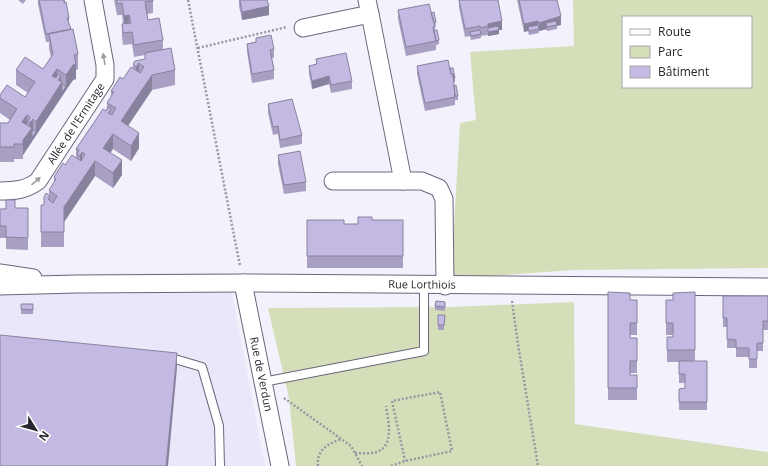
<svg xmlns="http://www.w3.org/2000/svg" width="768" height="466" font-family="'Open Sans',sans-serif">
<rect width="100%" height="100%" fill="#f3f1fb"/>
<path fill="#ebe7fa" d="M228 273 265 466H0V274Z"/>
<path fill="#d4dfb9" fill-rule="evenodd" d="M573 0H768V268L573 270 451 279 460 123 476 120 470 52 574 46ZM623 17H751V87H623Z
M574 302 575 424 768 452V466H296L289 398 268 308 450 307Z"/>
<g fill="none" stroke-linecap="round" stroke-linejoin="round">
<g stroke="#6b667c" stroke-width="10">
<path id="lane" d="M168 357 202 367 219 426 220 466
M263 382 424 351V285"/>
</g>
<g stroke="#6b667c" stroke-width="19">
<g id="street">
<path d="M367 0 370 14"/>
<path d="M303 28 370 14 403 181"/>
<path d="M333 181H422L439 188 444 199 445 286"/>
<path id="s1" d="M0 191C15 191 26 190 38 181L105 79V65L93 0"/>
<path d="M0 273 33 278"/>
<path id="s2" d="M243 283 280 466"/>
<path id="s3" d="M0 286 77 284 243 283 768 287"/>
</g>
</g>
<path stroke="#9997a1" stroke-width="2.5" stroke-dasharray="2 2" stroke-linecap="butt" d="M188 0 240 266
M198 48 287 27
M512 301 518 344 538 466
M284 398 351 446 362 466
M355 453C362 453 371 454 377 452 395 445 388 419 386 406
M318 466C316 450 328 444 341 439
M391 466 405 461 452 451 440 392 392 401 405 461"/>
<use href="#lane" stroke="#fff" stroke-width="8"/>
<use href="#street" stroke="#fff" stroke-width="17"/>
</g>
<path fill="#a89fc2" d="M18 0H26L23 4Z
M38 0H65V3L69 18V25L78 54V69L76 70V79L73 80 23 155V159H14V162H0V123H8L10 120 0 113V95L25 97 28 93 16 85V70L43 69 51 57 49 49V42H46L38 4Z
M114 0H153V13L147 14 148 20 163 40V50L175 70V85L152 90 128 126 139 148 131 161 113 149 110 153 122 175 113 188 95 176 64 222V247H41V205H44L49 195V190L54 182V177L76 158V149L107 109V103L111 96V91L133 69V64L145 59V55L134 57 132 44 123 45 122 36V24H123L122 15H117Z
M239 0H267L269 15 242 20 239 6Z
M459 0H498L502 30H499V34L488 36V35L481 36V38L471 40 470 36 465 37 459 7Z
M517 0H557L561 25 557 26V29L547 31 546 29 539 31V33L529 35 528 31 524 32Z
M398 10 431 13 436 22 435 30 439 40V44L436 45V50L406 56 398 19Z
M256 38 274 49V58H272L274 70V79L252 83 247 52V44L256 42Z
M316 59 352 81V89L331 93 329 84 312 89 309 74V66L316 64Z
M417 66 450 68 455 78V82H454V86L458 96V100H455V105L425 111 417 74Z
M268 104 302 135V144L280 148 278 134 273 135 268 113Z
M278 155 306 182V191L284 194 278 164Z
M15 208H28V250L6 249V238H0V209Z
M307 220 344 224H358L372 220H403V268H307Z
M608 292 630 300H637V335H630V338H637V373H630V375H637V400H608Z
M695 292V361H707V410H679V389L685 388V383H679V362H667V337H673V335H666V300H673Z
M723 296H768V330H763V351H757V368H749V357H736V348H727V327H723Z
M445 302V311L435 310V306Z
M21 304H33V314H21Z
M438 315H445L444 330H438Z"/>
<path fill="#88829e" d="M269 6V15L242 20V12Z
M129 15V26L124 28V16Z
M561 16V25L547 27V29L539 31V23Z
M502 21V30H499V34L488 36V24Z
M538 21V29L528 27V31L524 32V24Z
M139 63V78L136 82V67Z
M76 64V79L73 80 66 90V75L73 65Z
M57 69V84L52 76Z
M152 75V90L121 136V121Z
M61 76V83L62 82V93L66 86V90L23 155V140L30 130V123L33 119V134L36 132V122Z
M329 76V84L312 89V81Z
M27 115V130L22 122Z
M139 133V148L131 161V146Z
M113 134V149L103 163V148Z
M82 152V167L80 171V156Z
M122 160V175L113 188V173Z
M95 161V176L64 222V247V207Z
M177 353V368L168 466H166Z"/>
<path fill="#c3b9e2" stroke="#88829e" d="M39 0H64V3L66 2 69 18H67L71 29 46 34Z
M117 0H153V1L145 2 148 20 159 18 163 40 134 45 132 32 123 33 122 24 131 23 129 15 124 16 122 3 117 4Z
M240 0H267L269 6 242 12Z
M459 0H498L502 21 488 24V26L480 28V26L465 29Z
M519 0H557L561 16 539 23 538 21 524 24Z
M429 4 435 26 433 27 436 41 406 47 398 10Z
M434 12 436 22 434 23 431 13Z
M556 21 557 25 547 27 546 23Z
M538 25 539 29 529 31 528 27Z
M498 26 499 30 488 32V28Z
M73 29 78 54 74 55 76 64 73 65 66 75 57 69 52 76 56 78 58 74 61 76 58 80 62 82 36 122 33 119 30 123 28 121 30 117 27 115 22 122 32 128 23 140V144H14V147H0V123H8L17 109 0 98V95L7 85 25 97 35 82 16 70 25 57 43 69 53 54 49 34Z
M437 30 439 40 436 41 434 31Z
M480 30 481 34 471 36 470 32Z
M271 35 274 49 270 50 274 70 252 74 247 44 256 42V38Z
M171 48 175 70 152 75 121 121 139 133 131 146 113 134 103 148 122 160 113 173 95 161 64 207V232H41V205H44V197L46 193 50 196 48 199 53 203 57 196 49 190 56 179 54 177 63 163 65 165 72 155 81 161 85 154 82 152 80 156 77 154 79 150 76 149 103 109 106 111 108 107 111 109 108 113 112 115 116 108 107 103 114 92 111 91 120 77 123 79 131 67 140 73 144 67 139 63 136 67 133 64 135 61 145 59V53Z
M346 53 352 81 331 85 329 76 312 81 309 66 317 64 316 59Z
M448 60 451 74H453L455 97 425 103 417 66Z
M450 68H453L455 78H453V74H451Z
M62 84 66 86 62 93Z
M456 85 458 96H455L454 86Z
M292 99 302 135 280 140 278 126 273 127 268 104Z
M33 130 36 132 32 138V131Z
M300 151 306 182 284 185 278 155Z
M6 200H15V208H28V238L6 237V226H0V209H6Z
M358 217H372V220H403V256H307V220H344V224H358Z
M608 292 630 293V300H637V323H630V338H637V361H630V375H637V388H608Z
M695 292V350H667V337H673V323H666V300H673V293Z
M723 296H768V321H763V343H757V359H749V348H736V340L727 339V318H723Z
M436 301 445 302V307L435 306Z
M21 304H33V310L21 309Z
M438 315H445L444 325H438Z
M0 335 177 353 166 466H0Z
M679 361H707V402H679V389L685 388V374H679Z"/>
<defs><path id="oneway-solid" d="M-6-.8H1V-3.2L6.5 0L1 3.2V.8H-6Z"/></defs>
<g fill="#9d9ca0">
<use href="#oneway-solid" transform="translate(104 59) rotate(-100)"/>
<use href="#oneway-solid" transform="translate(36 181) rotate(-41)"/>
</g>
<g text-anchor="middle" stroke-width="3" stroke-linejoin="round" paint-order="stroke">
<g font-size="11" fill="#26242d" stroke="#fff">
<text dy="4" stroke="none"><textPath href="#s1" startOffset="109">Allée de l'Ermitage</textPath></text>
<text dy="4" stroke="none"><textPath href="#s3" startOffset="422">Rue Lorthiois</textPath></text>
<text dy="4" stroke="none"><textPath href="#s2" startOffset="93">Rue de Verdun</textPath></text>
</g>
</g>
<rect x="622" y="16" width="130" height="72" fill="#ffffff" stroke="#a8a7ab"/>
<rect x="630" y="29" width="20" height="6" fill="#ffffff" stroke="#a8a7ab"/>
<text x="658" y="36" font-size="12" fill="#26242d">Route</text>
<rect x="630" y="46" width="20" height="12" fill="#d4dfb9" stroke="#a8a7ab"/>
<text x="658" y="56" font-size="12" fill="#26242d">Parc</text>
<rect x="630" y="66" width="20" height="12" fill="#c3b9e2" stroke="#a8a7ab"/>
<text x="658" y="76" font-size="12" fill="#26242d">Bâtiment</text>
<g transform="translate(36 430) rotate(127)" stroke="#ffffff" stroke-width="3" paint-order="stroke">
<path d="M0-3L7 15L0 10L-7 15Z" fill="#26242d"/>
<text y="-6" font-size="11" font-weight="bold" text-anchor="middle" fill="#26242d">N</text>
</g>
</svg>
